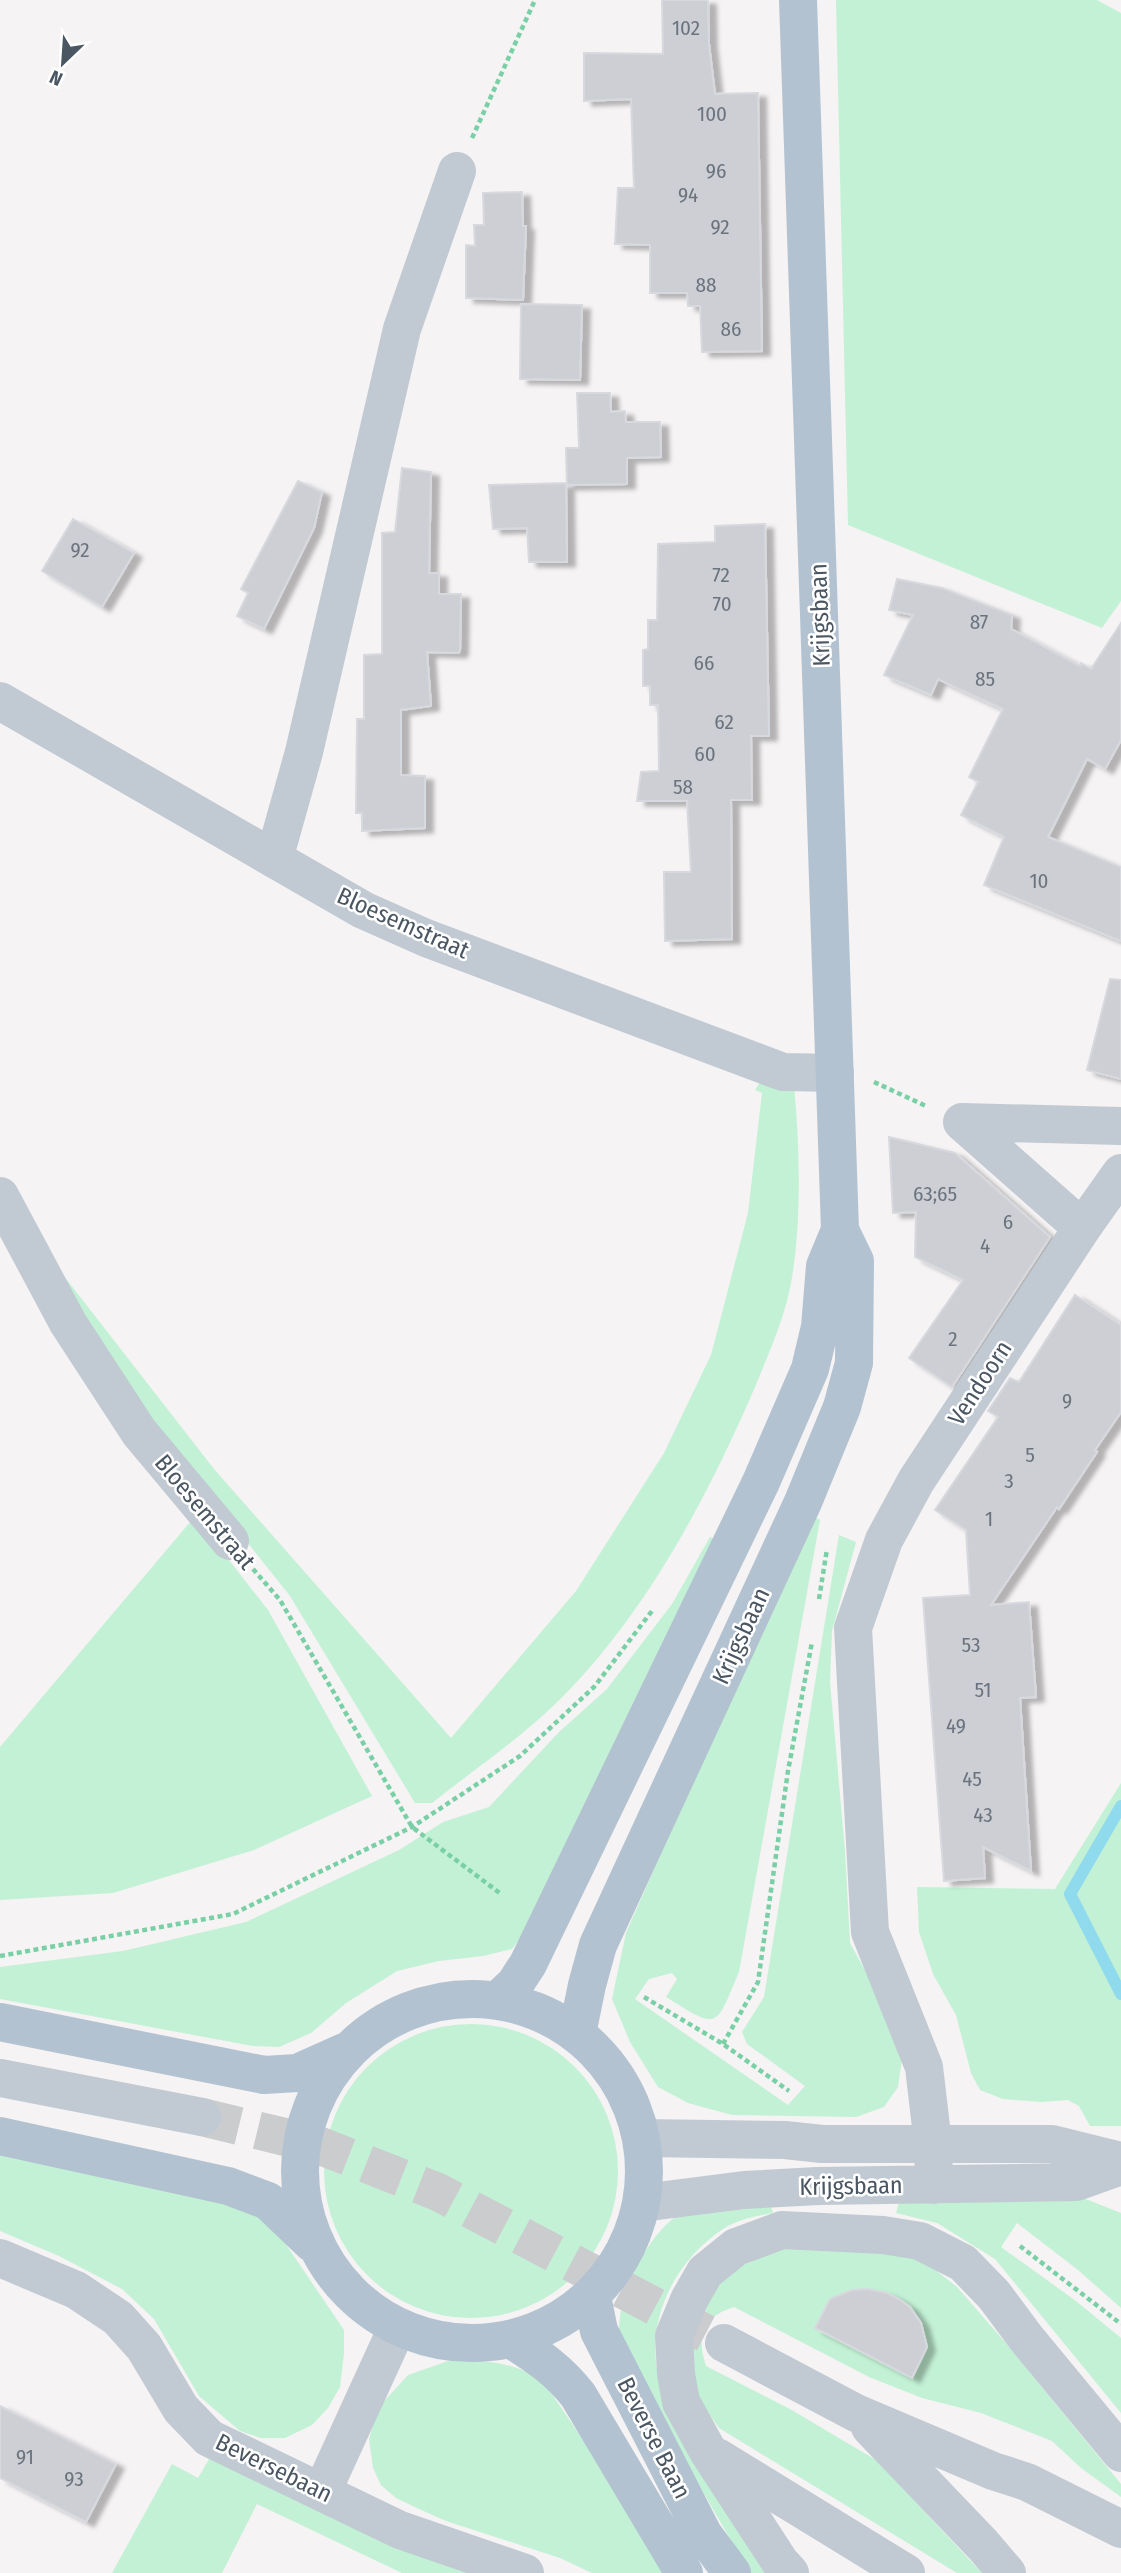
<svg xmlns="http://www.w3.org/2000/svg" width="1121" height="2573" font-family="'Fira Sans Condensed',sans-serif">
<defs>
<filter id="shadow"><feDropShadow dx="8" dy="4.5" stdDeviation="2" flood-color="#0004"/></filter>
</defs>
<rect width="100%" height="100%" fill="#f5f3f3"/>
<path fill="#c3f1d5" d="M836 0H1097L1121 13V601L1102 628 848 525Z
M762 1079 794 1087C800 1147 802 1229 790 1288 783 1322 768 1355 755 1387 707 1499 641 1623 552 1707 515 1742 471 1772 432 1803H415L290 1596 130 1395 65 1292 67 1280 214 1469 451 1738 576 1591 664 1453 711 1355 748 1213 762 1093 755 1090Z
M810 1514 820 1520 739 1972C715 2028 720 2031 666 1997L677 1979 672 1973 649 1979 635 1999 788 2105 805 2086 747 2044 742 2032 764 1997 839 1535 856 1542 832 1631 830 1682 845 1851 850 1943 877 1992 903 2052 898 2087 884 2107 856 2117 732 2115 688 2103 658 2087 630 2042 612 1999 626 1933Z
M191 1521 218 1546 268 1610 372 1796 254 1850 113 1893 0 1900V1747Z
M710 1537 715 1539 523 1935 512 1949 483 1956 439 1961 397 1971 346 2003 311 2033 279 2047 253 2046 0 1999V1967L123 1951 246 1922 399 1850 443 1822 489 1807 559 1732 607 1689 672 1604Z
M1121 1783V2126H1090L1079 2106 1068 2100 1041 2102 1003 2099 980 2090 971 2073 956 2015 933 1974 919 1932 917 1887 1055 1889Z
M324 2171a147 147 0 1 1 294 0a147 147 0 1 1-294 0Z
M0 2143 253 2210 285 2243 344 2330V2353L340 2387 328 2408 312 2425 285 2438H261L240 2431 199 2396 154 2319 122 2289 59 2256 0 2231Z
M1068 2192 1121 2213V2308L1078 2270 1017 2223 1001 2247 1076 2301 1121 2338V2413L995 2259 937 2223 896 2213 900 2199Z
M770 2202 773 2213C755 2216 737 2220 723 2229 672 2263 642 2326 661 2386 667 2405 683 2424 693 2441 720 2485 746 2529 773 2573H750L634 2373C630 2363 622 2350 620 2339 613 2302 648 2232 680 2214 691 2208 754 2204 770 2202Z
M777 2244 914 2253 957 2287 1005 2342 1121 2484V2497L1081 2468 1052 2441 981 2413 922 2398 869 2377 734 2307C702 2317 696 2336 706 2366L790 2409 876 2460 982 2573H957L719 2428 697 2397 686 2356 706 2288Z
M451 2360C485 2360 519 2362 545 2384L609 2478 664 2573H592L560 2558 446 2521 419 2509 396 2498 381 2485 373 2468 369 2439 378 2408 408 2375Z
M212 2454 471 2573H402L257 2504 222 2573H112L172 2464 198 2478Z"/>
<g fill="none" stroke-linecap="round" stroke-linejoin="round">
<path stroke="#90daee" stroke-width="12" d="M1121 1806 1070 1894 1121 1994"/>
</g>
<path fill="#cdcfd5" stroke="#d7d9de" stroke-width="2" filter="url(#shadow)" d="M662 0H708L709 44 715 94 758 93 762 351 702 352 700 306H688L687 293H650V245L615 244 618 188H634L631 99 584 101V53L663 54Z
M522 192 523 226H526L523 300 466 298V245L475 246 474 225H484L483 193Z
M521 304 582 305 580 380 520 379Z
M577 393H610L611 412 625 411 626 422H660L661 457 627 458V484L567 485 566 448H579Z
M402 468 431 472 429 573H439V594H461L460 651 458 653 427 652 431 706 401 710V775L425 776V828L362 831V813H356L357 719H364V655L382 654V533L395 532Z
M298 481 322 492 314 528 264 629 237 616 248 593 241 589Z
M566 483 567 562H529L527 528 493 529 489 485Z
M73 519 134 553 102 607 42 571Z
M765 524 769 736H751L752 800H731L732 939 665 941 664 872H691L687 801H637L641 772 659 771 658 705H650V686H643V650L648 649V620H657L658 544 715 542V526Z
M897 579 942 588 1012 615 1011 629 1080 666 1081 663 1091 669 1121 623V740L1105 769 1087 759 1048 837 1121 867V941L984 885 1004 837 961 815 978 782 969 777 1003 709 938 679 931 695 884 675 913 615 889 610Z
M1110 979 1121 980V1079L1087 1070Z
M889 1137 955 1153 1050 1237 952 1387 909 1358 963 1280 915 1257 916 1212 893 1213Z
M1075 1295 1121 1325V1412L1095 1450 1097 1452 1059 1509 1057 1507 991 1605 1029 1602 1036 1697 1020 1698 1031 1871 983 1847 985 1878 944 1881 923 1598 970 1595 966 1530 935 1510 998 1417 988 1411 1010 1378 1019 1382Z
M868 2289 887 2293 899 2299 910 2307 921 2323 927 2347 912 2378 815 2328 830 2299 852 2290Z
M0 2406 116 2464 86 2522 0 2478Z"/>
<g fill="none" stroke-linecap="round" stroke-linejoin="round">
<path stroke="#caccce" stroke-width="38" stroke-dasharray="38 19" stroke-linecap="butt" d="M202 2117 318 2145 438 2192 724 2343"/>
<path stroke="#7ad0a6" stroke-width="4.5" stroke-dasharray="5 3.5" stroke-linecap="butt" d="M472 138 535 0
M874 1082 926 1106
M253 1569 280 1600 412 1827 501 1894
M819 1599 827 1549
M0 1956 233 1914 412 1827 520 1756 594 1687 652 1611
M644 1997 723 2044 789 2091
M723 2044 758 1982 788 1771 812 1642
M1020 2246 1121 2324"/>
<path stroke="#c1cad2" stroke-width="38" d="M0 701 363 910 426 938 783 1072 835 1073
M274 859 304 752 402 329 457 171
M962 1122 1082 1228
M962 1122 1121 1126
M0 1196 68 1323 139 1432 230 1541
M0 2078 202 2117
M642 2138 785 2140 822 2144H1052L1121 2161
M934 2185 933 2144 924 2067 870 1932 853 1628 884 1540 916 1481 1082 1228 1121 1173
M642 2203 744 2190 818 2186 1076 2182 1121 2166
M0 2258 76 2290 118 2318 144 2347 181 2409 209 2438 400 2530 525 2573
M724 2343 856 2413 993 2471 1027 2482 1121 2529
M870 2427 983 2545 1007 2573
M717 2457 906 2573
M322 2492 397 2328
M790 2573 780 2562 709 2453 681 2402 676 2374 674 2336 689 2300 705 2272 736 2247 782 2230 883 2235 920 2241 963 2263 994 2295 1026 2338 1121 2453"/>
<path stroke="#b3c2d1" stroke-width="38" d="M300 2171a172 172 0 1 1 344 0a172 172 0 1 1-344 0Z
M498 2000 515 1984 528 1964 761 1482 810 1369 820 1327 825 1266 840 1230
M0 2022 264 2075 297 2073 344 2052
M577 2034 587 1985 598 1945 803 1502 842 1407 854 1363 855 1261 840 1230 798 0
M0 2136 228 2186 268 2201 312 2243
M592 2296 599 2331 703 2534 732 2573
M512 2340C538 2356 559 2371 578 2395L684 2573"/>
</g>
<g text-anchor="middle" stroke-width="5" stroke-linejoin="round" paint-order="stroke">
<g font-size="21" fill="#6b747e">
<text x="686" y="35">102</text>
<text x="712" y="121">100</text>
<text x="716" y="178">96</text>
<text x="688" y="202">94</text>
<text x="720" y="234">92</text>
<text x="706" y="292">88</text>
<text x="731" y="336">86</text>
<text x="80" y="557">92</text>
<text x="721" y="582">72</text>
<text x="722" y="611">70</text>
<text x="979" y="629">87</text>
<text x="704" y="670">66</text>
<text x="985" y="686">85</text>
<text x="724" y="729">62</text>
<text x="705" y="761">60</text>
<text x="683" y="794">58</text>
<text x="1039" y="888">10</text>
<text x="935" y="1201">63;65</text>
<text x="1008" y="1229">6</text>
<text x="985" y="1253">4</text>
<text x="953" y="1346">2</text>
<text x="1067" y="1408">9</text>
<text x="1030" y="1462">5</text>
<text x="1009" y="1488">3</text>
<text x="989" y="1526">1</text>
<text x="971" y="1652">53</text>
<text x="983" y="1697">51</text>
<text x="956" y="1733">49</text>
<text x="972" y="1786">45</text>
<text x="983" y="1822">43</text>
<text x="25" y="2464">91</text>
<text x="74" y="2486">93</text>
</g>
<g font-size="24" fill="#4a5661" stroke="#fff">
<text transform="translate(820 615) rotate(-92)" y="8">Krijgsbaan</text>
<text transform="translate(403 923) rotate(24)" y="8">Bloesemstraat</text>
<text transform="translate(980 1383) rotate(-57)" y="8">Vendoorn</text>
<text transform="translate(205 1512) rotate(50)" y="8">Bloesemstraat</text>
<text transform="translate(741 1636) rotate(-65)" y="8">Krijgsbaan</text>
<text transform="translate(851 2186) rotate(-1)" y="8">Krijgsbaan</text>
<text transform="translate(654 2438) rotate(63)" y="8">Beverse Baan</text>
<text transform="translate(274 2468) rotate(26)" y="8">Beversebaan</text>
</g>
</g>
<g transform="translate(63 63) rotate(205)" stroke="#ffffff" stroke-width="5" paint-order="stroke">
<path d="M0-5L12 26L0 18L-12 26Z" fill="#4a5661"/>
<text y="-10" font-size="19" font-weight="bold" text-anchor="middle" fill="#4a5661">N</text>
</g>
</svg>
